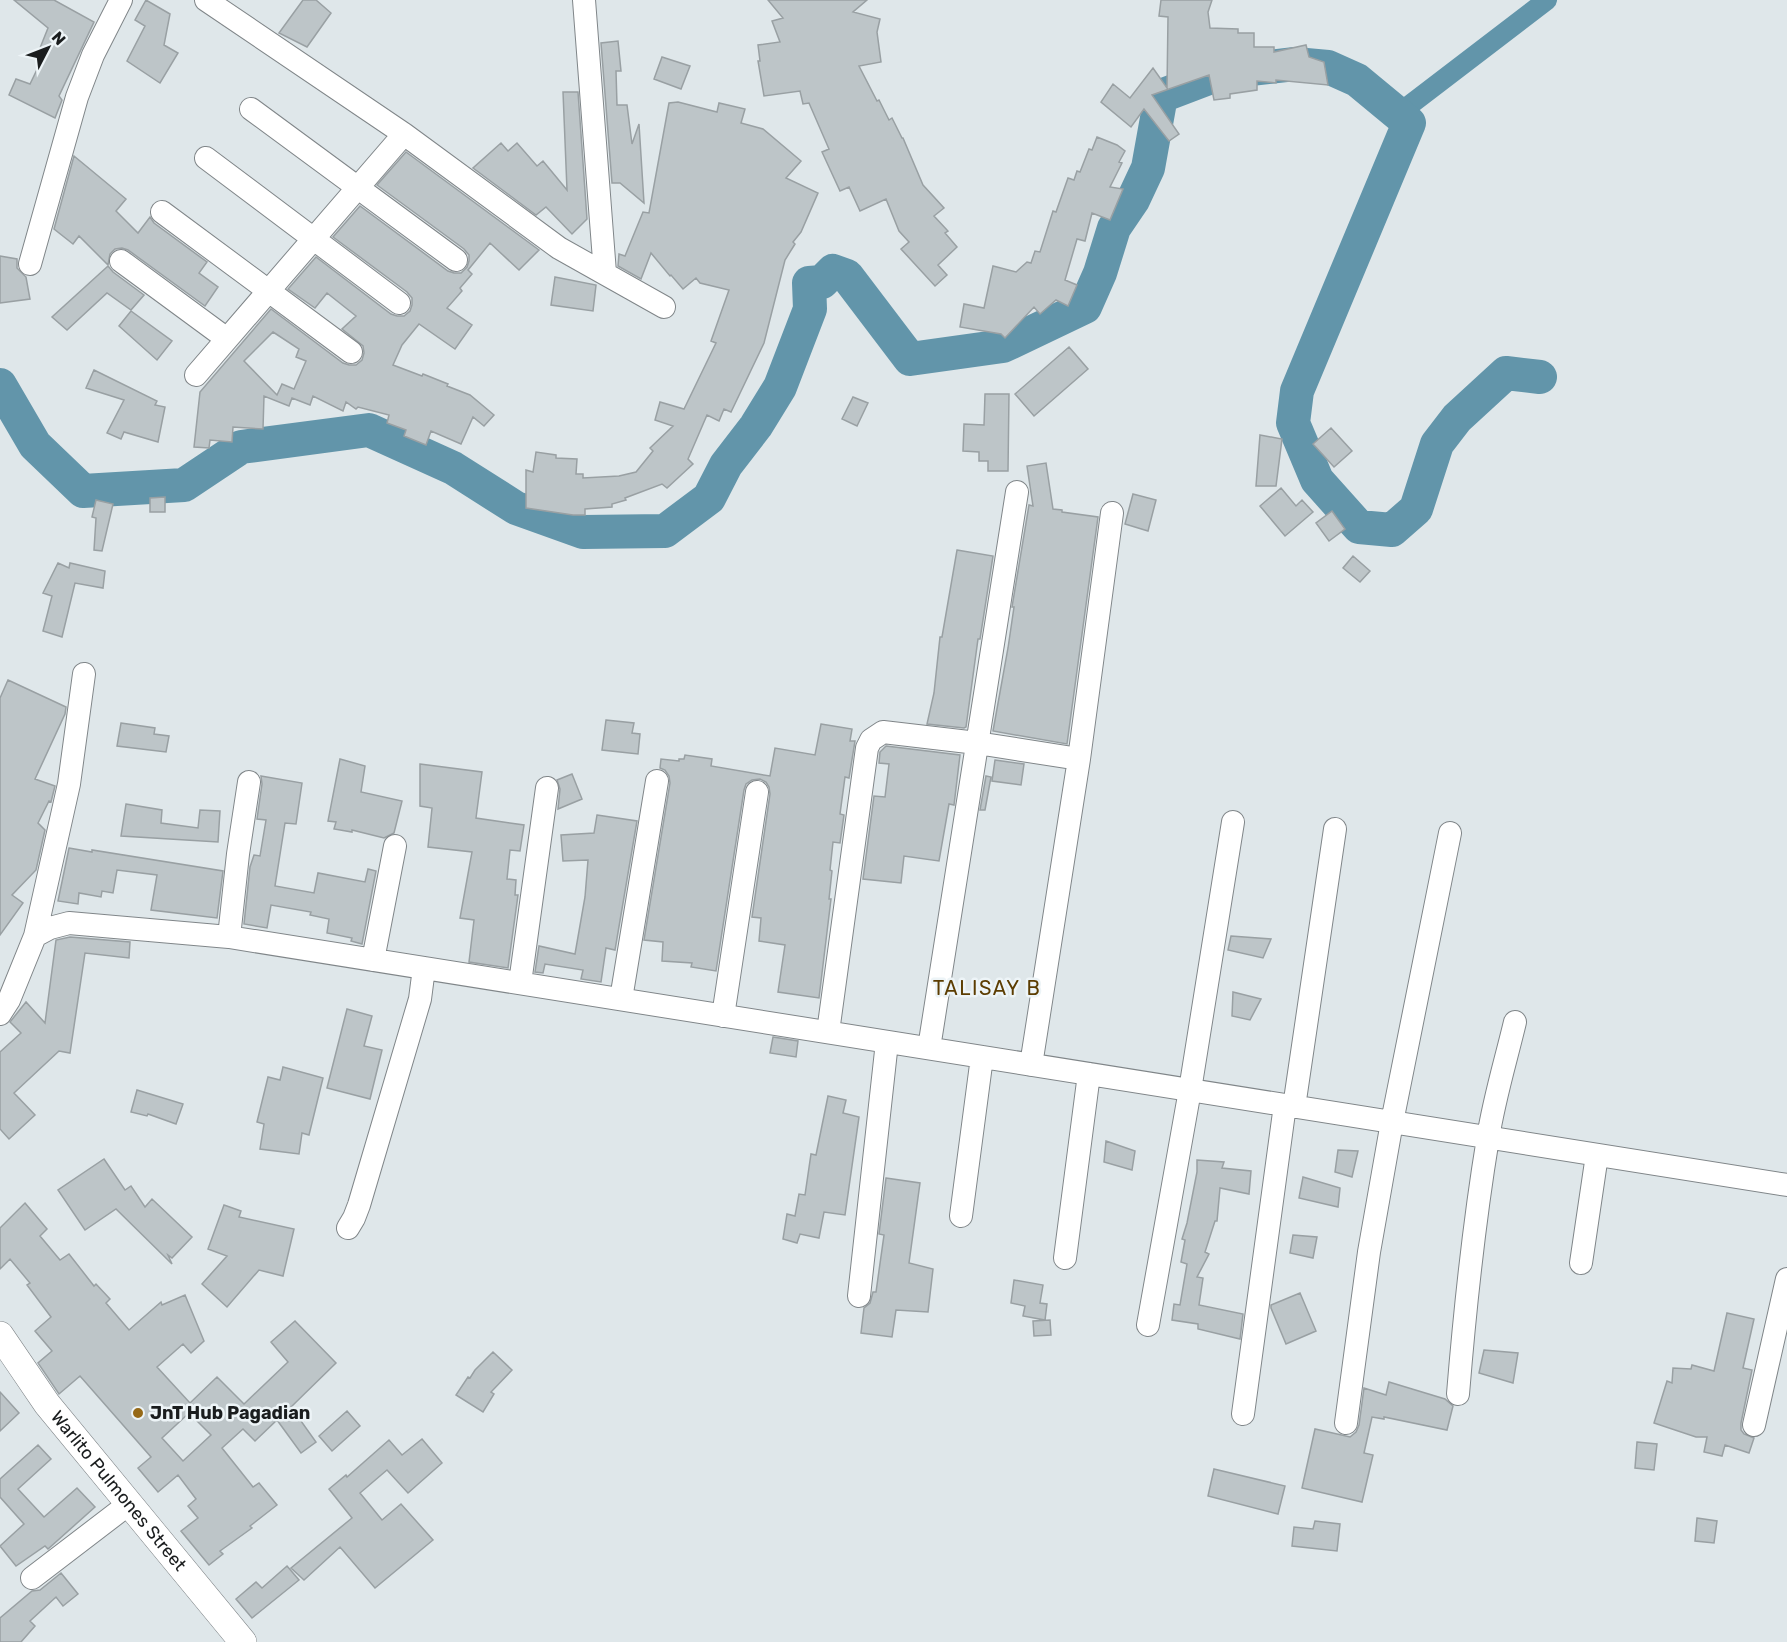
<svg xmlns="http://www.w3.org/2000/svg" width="1787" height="1642" font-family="Rubik,sans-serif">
<rect width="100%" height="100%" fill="#dfe7ea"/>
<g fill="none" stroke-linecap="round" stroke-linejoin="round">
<path stroke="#6295aa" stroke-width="20" d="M1398 114 1547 0"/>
<path stroke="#6295aa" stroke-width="34" d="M0 385 35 445 83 491 184 485 241 447 369 430 453 468 516 508 583 532 665 531 709 498 726 465 756 426 780 387 810 309 809 283 822 282 833 271 847 276 910 359 1003 346 1085 307 1100 273 1114 228 1133 200 1148 168 1161 96 1224 72 1295 64 1328 67 1357 80 1409 123 1297 391 1293 423 1317 480 1359 527 1392 530 1416 509 1437 444 1457 418 1506 373 1540 377"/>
</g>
<path fill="#bdc5c8" stroke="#99a0a3" stroke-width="1.5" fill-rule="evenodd" d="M14 0H54L94 22 59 96 62 100 55 118 9 95 16 79 30 84 44 55 38 53 48 28Z
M146 0 170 14 164 45 178 53 160 83 127 61 145 26 135 20Z
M303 0H316L331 13 307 47 279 33Z
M768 0H867L853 12 880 19 877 32 881 62 859 66 877 101 879 100 889 120 892 118 902 138H903L923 185 944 208 934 216 948 231 945 233 957 247 938 265 947 275 935 286 901 249 909 242 899 231 886 199 860 211 849 187 840 191 822 152 829 149 809 103 803 104 800 91 764 96 758 61H760L758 45 780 42 772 21 783 18Z
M1161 0H1212L1208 12 1210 28 1238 29V33H1254V47H1274V52L1306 45 1309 57 1324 62 1328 85 1276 80V83L1257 81V90L1230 94V98L1214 100 1209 75 1152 95 1179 134 1169 141 1144 109 1131 127 1101 102 1113 84 1130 98 1153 68 1167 88 1168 17 1159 16Z
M618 41 621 71H616L617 105H627L632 144 639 124 644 203 620 183H612L601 43Z
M662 57 690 66 681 89 654 79Z
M563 92H578L587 219 572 234 546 207 536 215 473 168 501 143 508 151 517 143 537 166 543 161 567 190Z
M678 102 717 112 719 103 745 109 741 123 763 129 801 161 786 178 818 193 801 232 793 242 795 244 785 260 764 343 731 412 724 409 719 421 707 415 688 459 693 464 667 488 662 484 625 498 626 500 612 504V507L585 509V515H573L526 508V470L533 472 536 452 556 455V458L577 459 576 474H583V478L619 476 636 472 653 451 650 448 673 426 655 420 660 402 684 409 716 343 711 341 729 290 700 283 696 278 683 289 671 275 670 276 651 253 641 279 618 266 619 254 625 256 643 212 649 213 669 103Z
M1097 137 1117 145 1125 151 1119 162 1122 163 1110 187 1123 189 1110 220 1092 213 1085 241 1077 239 1065 280 1077 285 1068 306 1056 300 1040 314 1034 307 1005 338 1001 334 960 327 964 304 984 308 993 266 1016 272 1027 262 1031 263 1035 251 1040 252 1053 211 1056 212 1068 178 1074 180 1077 171 1080 172 1089 149 1092 150Z
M406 152 539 250 519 270 490 243 468 270 472 274 460 288 462 291 447 308 472 325 455 349 419 324 402 345 393 365 422 376 423 374 448 384 447 386 470 395 494 415 484 426 473 417 461 444 431 431 426 445 404 436 406 430 387 423 389 415 358 407 356 409 346 402 343 411 313 396 310 405 292 398 289 406 264 396 263 429 233 427 232 442 210 440 209 448 194 447 200 392 271 309 343 363 349 365H356L362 360 364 353 363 346 342 329 356 316 327 293 315 308 288 289 316 257 391 314 397 316H404L410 311 412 305V298L407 292 333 237 360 206 448 271 454 273H461L467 267 469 261V255L464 249 377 185ZM273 332 299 349 296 357 306 361 294 389 282 384 277 395 244 361Z
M74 156 126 199 116 211 138 233 150 217 154 223 207 262 199 273 218 287 205 306 128 250 122 248 115 249 110 254 108 265 79 236 73 244 54 229Z
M0 256 17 259V268L26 277 30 299 0 303Z
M108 266 113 272 144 295 131 310 107 293 67 330 52 317Z
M555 277 596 285 593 311 551 305Z
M131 311 172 341 157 360 119 326Z
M1069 347 1088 369 1034 416 1015 394Z
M94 370 157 401 155 405 165 407 158 442 124 432 121 439 107 433 124 400 86 388Z
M985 394H1009L1008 471H988V461H979V452L963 451 964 424 984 425Z
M853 397 868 403 857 426 842 419Z
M1331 428 1352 451 1334 467 1313 444Z
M1260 435 1282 439 1276 486H1256Z
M1046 463 1053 509 1062 510V512L1098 517 1067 744 993 731 1008 648 1014 607H1012L1029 505 1033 506 1027 466Z
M1281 488 1296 506 1302 500 1313 512 1285 536 1260 506Z
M1133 494 1156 500 1148 531 1125 524Z
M165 497V512H150V498Z
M96 500 113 504 102 551 94 550 96 518 92 517Z
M1332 511 1345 529 1329 541 1316 523Z
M957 550 993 556 980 639H978L966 727 964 728 927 724 934 693 940 637H942Z
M1353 556 1370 571 1360 582 1343 568Z
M58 563 69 568 70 563 105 571 103 588 75 583 62 637 43 631 52 596 43 593Z
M8 680 66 707 65 714 35 779 55 786 51 802 49 801 38 823 45 830 36 870 12 895 23 903 0 935V698Z
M606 720 634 723 632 733 640 734 638 754 602 750Z
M121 723 155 728 154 734 169 736 166 752 117 746Z
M821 724 852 729 850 741H855L849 778 845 777 840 814 844 815 840 843 833 842 830 870 832 871 829 899H831L819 998 778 992 785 945 759 941 761 918 752 917 770 794 769 787 766 782 760 779 752 780 746 784 744 790 716 971 691 967 692 963 662 961 663 942 644 940 670 783 669 776 665 770 660 768 661 759 679 761V759H684L685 755 712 759 711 766 770 776 775 748 815 755Z
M886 746 960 755 954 805 949 804 939 861 904 856 901 883 863 879 874 796 885 797 889 764 879 763 880 752Z
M340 759 365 766 361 792 402 801 394 833 384 838 352 830V832L334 829 336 822 328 821Z
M995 760 1024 764 1021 785 992 781Z
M420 764 482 772 476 818 524 825 520 851 510 850 507 879 516 880 515 895H518L508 968 469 962 474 920 460 918 472 852 428 847 432 808 420 806Z
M572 774 582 799 558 809 560 789 557 780Z
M261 776 302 783 296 824 285 823 275 886 314 893 318 873 365 882 368 869 376 871 362 944 351 941 352 938 327 933 329 919 310 915 311 912 271 905 267 928 244 924 250 867 254 855 260 856 266 820 257 819 262 784Z
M986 776 991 777 985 810H980Z
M126 804 162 810 161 823 198 828 200 810 220 811 218 842 121 836Z
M597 815 637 821 615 950 606 948 601 982 581 979 583 970 545 964 543 973 535 972 539 946 575 954 585 897 588 860 563 861 561 835 594 833Z
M69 848 92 852V850L223 871 217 918 151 910 157 875 117 870 113 893 102 891 101 897 79 893 78 904 58 901Z
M1231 936 1271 939 1263 958 1228 950Z
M70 937 130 942 129 958 85 953 70 1053 59 1051 14 1093 35 1115 9 1139 0 1129V1052L21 1033 10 1022 26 1002 45 1023 56 940Z
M1233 992 1261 999 1250 1020 1232 1016Z
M347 1009 372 1016 364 1046 382 1050 370 1099 327 1088Z
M773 1037 798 1041 796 1057 770 1053Z
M283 1067 323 1078 309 1135 302 1133 299 1154 260 1149 264 1124 257 1122 268 1077 280 1080Z
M137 1090 183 1104 176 1124 148 1114 147 1116 131 1112Z
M828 1096 846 1100 843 1113 859 1117 845 1215 824 1212 819 1238 800 1234 797 1243 783 1239 787 1214 795 1216 799 1194 805 1195 811 1154 816 1155Z
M1106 1141 1135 1151 1132 1170 1104 1162Z
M1338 1150 1358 1151 1352 1177 1335 1172Z
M104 1159 125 1190 131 1186 145 1207 152 1199 192 1237 172 1258 168 1255 172 1264 116 1209 85 1230 58 1190Z
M1197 1160 1224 1162 1222 1168 1251 1171 1249 1194 1220 1188 1217 1221H1215L1205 1252 1209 1254 1197 1277 1203 1278 1199 1305 1243 1314 1240 1339 1198 1329V1324L1172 1320 1174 1304 1180 1305 1187 1264 1181 1262 1185 1240 1182 1239 1187 1223 1197 1172Z
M1303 1177 1340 1188 1338 1207 1299 1198Z
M886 1178 920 1183 909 1263 933 1269 928 1312 896 1310 892 1337 861 1333 864 1308 870 1303 873 1292H876L884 1235 879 1234Z
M25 1203 47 1229 40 1236 60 1260 69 1254 94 1286 96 1284 110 1299 106 1303 129 1330 161 1302 162 1305 185 1295 204 1341 191 1353 183 1344 157 1367 190 1403 217 1377 244 1404 288 1362 271 1342 295 1321 336 1363 291 1407 316 1442 301 1453 277 1420 255 1441 243 1429 222 1448 253 1487 259 1483 277 1505 250 1526 252 1528 220 1551 223 1554 209 1565 181 1531 198 1518 188 1506 196 1499 178 1475 158 1492 138 1468 151 1457 80 1376 59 1394 38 1363 52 1351 35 1331 51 1317 27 1285 30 1283 10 1259 0 1269V1228ZM189 1413 211 1435 183 1461 162 1438Z
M224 1205 241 1211 239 1217 294 1229 283 1276 259 1270 227 1307 202 1284 227 1256 208 1249Z
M1293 1235 1317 1237 1313 1258 1290 1253Z
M1014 1280 1043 1285 1040 1303 1047 1304 1045 1320 1023 1316 1025 1306 1011 1303Z
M1300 1293 1316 1331 1286 1344 1271 1308V1305Z
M1727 1313 1754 1319 1743 1368 1752 1370 1741 1423V1430L1744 1434 1754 1438 1749 1453 1725 1445 1722 1456 1704 1452 1707 1437H1696L1654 1423 1667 1381 1672 1383 1673 1368 1691 1369 1692 1365 1714 1371Z
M1050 1320 1051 1335 1034 1336 1033 1321Z
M1484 1350 1518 1353 1513 1383 1479 1373Z
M493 1352 512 1370 491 1392 494 1394 483 1412 456 1395 468 1377 470 1378 475 1370Z
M1389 1382 1445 1399 1453 1406 1447 1430 1384 1417V1419L1372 1417 1364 1453 1373 1455 1362 1502 1302 1488 1315 1429 1350 1437 1356 1432 1359 1425 1364 1388 1386 1395Z
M0 1392 19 1413 0 1431Z
M347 1411 360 1426 332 1451 319 1436Z
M422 1439 442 1463 408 1493 387 1470 360 1493 382 1520 401 1504 433 1540 375 1588 340 1547 304 1580 291 1568 352 1518 329 1489 346 1475 347 1477 389 1440 402 1455Z
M1637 1442 1657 1444 1654 1470 1635 1468Z
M38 1445 51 1459 18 1489 44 1517 77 1488 95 1507 48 1549 45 1546 16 1566 0 1546 24 1524 0 1497V1479Z
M1214 1469 1285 1486 1278 1514 1208 1496Z
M1697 1518 1717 1521 1714 1543 1695 1541Z
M1315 1521 1340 1524 1337 1551 1292 1546 1294 1527 1313 1529Z
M287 1566 299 1580 252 1618 236 1599 256 1582 262 1588Z
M61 1573 78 1594 63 1606 56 1597 30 1621 35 1626 21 1642H0V1618L32 1591 40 1590Z"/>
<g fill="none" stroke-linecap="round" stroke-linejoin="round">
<g stroke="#808689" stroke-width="24">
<path id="minor" d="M206 0 404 134 559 248 664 307
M584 0 605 273
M251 109 456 260
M206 158 399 303
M162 212 351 352
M121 261 227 339
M30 264 77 97 93 55 121 0
M196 375 404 134
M35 936 50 928 69 923 229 937 1787 1185
M229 937 238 854 249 782
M373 960 395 846
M520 983 547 788
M621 999 657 781
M0 1014 9 1000 35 936 69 784 84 674
M723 1016 757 792
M828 1032 867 748 871 740 883 732 977 743 1079 759
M929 1048 1017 492
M1031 1065 1079 759 1112 513
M1294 1107 1335 829
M961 1216 982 1057
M348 1228 354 1218 359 1205 420 999 424 968
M1065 1258 1089 1074
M1581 1263 1597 1155
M859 1296 887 1042
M1148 1325 1190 1090 1233 822
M1458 1394C1465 1308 1474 1223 1488 1138 1494 1099 1506 1060 1515 1022
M1243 1414 1285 1105
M1346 1423 1369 1252 1392 1122 1450 833
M1754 1425 1787 1279
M32 1578 130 1503"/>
</g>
<g stroke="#808689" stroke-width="28">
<g id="tertiary">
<path id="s1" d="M0 1335 47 1404 243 1642"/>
</g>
</g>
<use href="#minor" stroke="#fff" stroke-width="22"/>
<use href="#tertiary" stroke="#fff" stroke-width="27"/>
</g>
<circle fill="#966917" stroke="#edf4f7" stroke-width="2" cx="138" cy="1413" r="6"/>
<g text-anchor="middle" stroke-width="5" stroke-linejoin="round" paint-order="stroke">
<g font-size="18" font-weight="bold" fill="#1a1d1e" stroke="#edf4f7" text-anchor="start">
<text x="150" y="1419">JnT Hub Pagadian</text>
</g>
<g font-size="18" fill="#1a1d1e" stroke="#edf4f7">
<text dy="6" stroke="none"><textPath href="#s1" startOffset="196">Warlito Pulmones Street</textPath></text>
</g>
<g font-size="20" letter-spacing="1.5" fill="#5c3d02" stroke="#edf4f7">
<text x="987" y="995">TALISAY B</text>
</g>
</g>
<g transform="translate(48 48) rotate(48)" stroke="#edf4f7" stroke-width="4.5" paint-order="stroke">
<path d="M0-4.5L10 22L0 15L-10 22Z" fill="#1a1d1e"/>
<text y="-9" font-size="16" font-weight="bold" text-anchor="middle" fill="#1a1d1e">N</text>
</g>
</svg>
